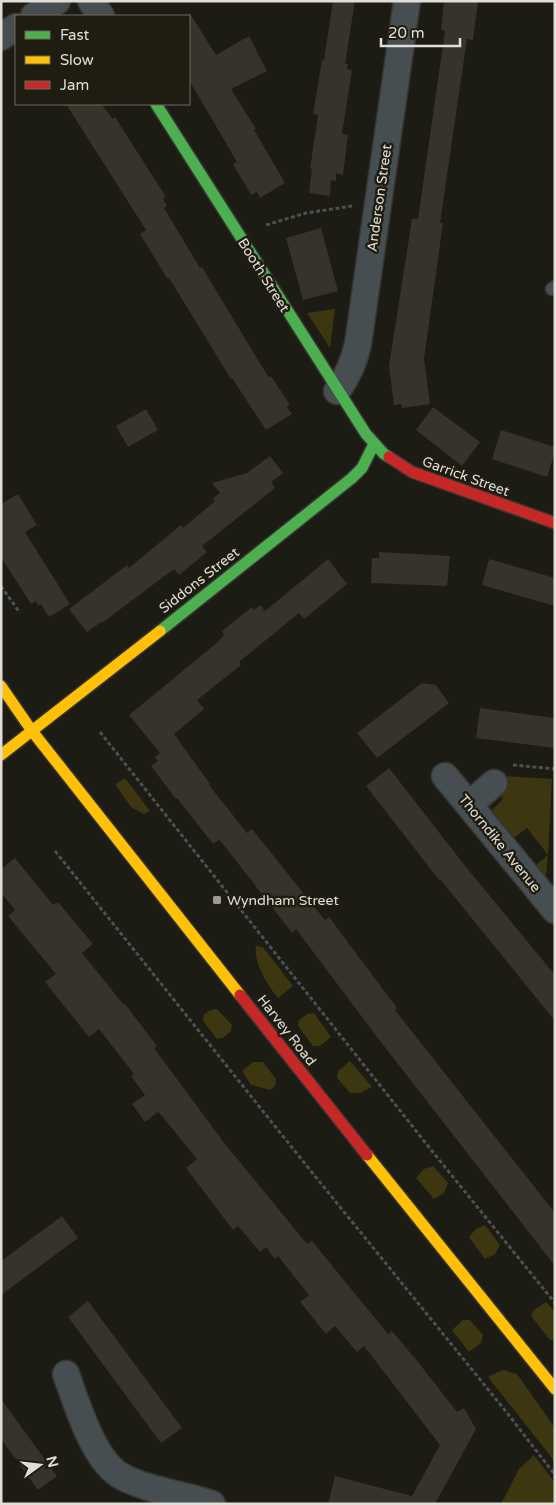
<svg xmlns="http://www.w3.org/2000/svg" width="556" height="1505" font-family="'Varela Round',sans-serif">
<rect width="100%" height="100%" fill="#1c1b14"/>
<path fill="#3c3611" d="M335 309 330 348 307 313Z
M485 775 552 779 548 855 544 896 525 874 548 855 527 828 503 846 491 811 503 799Z
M125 778 150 811 144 814 131 807 115 784Z
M256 946 263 947 293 986 278 998C268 986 253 962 256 946Z
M217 1009 232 1025 231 1031 223 1038 217 1039 203 1021 204 1014 211 1010Z
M314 1013 331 1037 320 1046H313L298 1026 299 1020 307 1014Z
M350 1061 372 1087 360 1093H350L337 1078 338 1071Z
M253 1062H263L276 1079 275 1086 270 1090 251 1085 242 1071Z
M433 1166 448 1183 444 1193 434 1199 416 1178 424 1169Z
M485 1225 500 1245 495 1254 485 1259 469 1237 476 1229Z
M546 1302 555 1312V1339L550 1340 531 1316 534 1310Z
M463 1320H470L483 1335 481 1343 469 1352 452 1330Z
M503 1370 517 1374 555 1428V1462L488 1377Z
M534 1455 555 1483V1504H501L519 1469Z"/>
<path fill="#35332a" d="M333 1H355L345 64H348L347 69 352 70 342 134 348 135 343 175 336 173V181L331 180 330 196 309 193 312 168 310 169 318 115 313 114 322 60H324Z
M444 1H478L473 40 467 39 440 223H443L424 359 430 404 402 408 401 404 394 405 389 366 412 219H418L445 31 441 30Z
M189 12 216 55 249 36 267 71 231 89 256 129 254 130 285 183 260 198 257 192 251 195 233 164 237 162 189 80Z
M66 104H101L113 119 115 117 166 197 163 199 167 206 164 208 200 268 202 267 269 378 271 376 290 405 287 407 292 414 266 430 232 378 231 379 169 278H167L140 234 146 230Z
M321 228 338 291 303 300 286 238Z
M433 407 480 442 462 466 416 430Z
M146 409 158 430 128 447 116 426Z
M501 430 555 447V452L547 477 492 459Z
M270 456 283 473 271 482 275 488 202 546 207 552 179 575 174 569 102 623 101 622 87 632 69 609 127 565 129 568 181 525 183 528 215 501 213 498 220 493 212 483 247 473Z
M18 494 37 525 25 532 70 604 49 617 41 604 38 606 36 601 31 604 1 557V504Z
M379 552 450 556 447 586 371 583 372 558H379Z
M328 559 347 584 304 619 299 613 239 662 241 665 197 700 204 709 174 734 210 784 209 785 247 833 252 829 325 920 329 917 397 1008 395 1010 555 1213V1266L377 1037 296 929 292 933 223 844 219 840 213 844 177 798 176 799 151 766 158 761 155 757 160 753 129 715 219 641 224 635 222 631 252 607 254 610 260 605 265 611Z
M489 559 555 578V606L482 585Z
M422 683 436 685 449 703 377 758 357 733Z
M480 708 555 718V748L476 738Z
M389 768 466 867 555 975V1021L440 879 439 880 366 786Z
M15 858 53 905 58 902 93 944 82 953 124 1005 125 1004 157 1046 154 1048 225 1144 307 1244 312 1241 388 1334 392 1331 418 1362 457 1412 464 1408 476 1429 435 1504H328L335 1476 412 1496 440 1445 364 1346 357 1352 335 1326 326 1334 300 1302 309 1295 278 1256 275 1259 266 1247 260 1252 238 1226 233 1230 186 1168 197 1159 162 1116 158 1112 145 1122 132 1104 145 1095 131 1076 134 1074 99 1029 89 1037 45 982 56 974 8 916 15 910 1 893V869Z
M62 1216 78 1238 1 1295V1261Z
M88 1301 182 1428 161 1443 68 1317Z
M1 1399 57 1476 38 1490 1 1439Z"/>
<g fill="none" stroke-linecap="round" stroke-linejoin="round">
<g stroke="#373530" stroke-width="15">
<path id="lane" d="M552 289 555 287"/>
</g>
<g stroke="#373530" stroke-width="29">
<path id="street" d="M91 1 101 16
M34 16 57 1
M1 37 16 27
M337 391C348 376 354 362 358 344L407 1
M445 776 555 910
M469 805 494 783
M66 1374C77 1404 94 1463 123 1477 150 1491 183 1494 212 1504"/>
</g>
<g stroke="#373530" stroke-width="14">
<path id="fast" d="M156 104 366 434 384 454 389 457
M160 631 352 478 362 468 374 444"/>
</g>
<g stroke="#373530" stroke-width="14">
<path id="slow" d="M1 686 32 731 240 995
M1 755 160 631
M367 1155 555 1389"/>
</g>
<g stroke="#373530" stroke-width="14">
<path id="jam" d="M389 457 412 472 555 523
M240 995 367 1155"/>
</g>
<path stroke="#4c5052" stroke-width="3" stroke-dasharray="4 2.5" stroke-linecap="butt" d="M266 225 306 213 352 206
M1 586 20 613
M100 732 432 1151 555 1303
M513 765 555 769
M55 851 306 1165 508 1414 555 1475"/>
<use href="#lane" stroke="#464e52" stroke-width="12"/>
<use href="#street" stroke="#464e52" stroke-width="26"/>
<use href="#fast" stroke="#4caf50" stroke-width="11"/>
<use href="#slow" stroke="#ffc107" stroke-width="11"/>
<use href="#jam" stroke="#c62828" stroke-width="11"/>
</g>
<rect fill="#9b9a93" stroke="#1f1d11" stroke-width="2" x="212" y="895" width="10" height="10" rx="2.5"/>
<g text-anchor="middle" stroke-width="5" stroke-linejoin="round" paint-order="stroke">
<g font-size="14" fill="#e0ded7" stroke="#1f1d11">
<text transform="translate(379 198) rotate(-82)" y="5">Anderson Street</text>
<text transform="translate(264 275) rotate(58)" y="5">Booth Street</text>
<text transform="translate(466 476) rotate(20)" y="5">Garrick Street</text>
<text transform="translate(199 580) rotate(-38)" y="5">Siddons Street</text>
<text transform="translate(500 843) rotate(51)" y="5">Thorndike Avenue</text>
<text transform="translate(287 1030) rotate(52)" y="5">Harvey Road</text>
</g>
<g font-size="14" fill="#e0ded7" stroke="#1f1d11" text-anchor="start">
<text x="227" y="905">Wyndham Street</text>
</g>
</g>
<rect width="556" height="1505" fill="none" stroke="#e0ded7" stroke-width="5"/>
<rect x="15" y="15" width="175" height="90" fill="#1f1d11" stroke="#6c6a60"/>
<rect x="25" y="31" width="25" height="8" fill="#4caf50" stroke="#6c6a60"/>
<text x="60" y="40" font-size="15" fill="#e0ded7">Fast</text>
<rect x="25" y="56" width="25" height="8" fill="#ffc107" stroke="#6c6a60"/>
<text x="60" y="65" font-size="15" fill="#e0ded7">Slow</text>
<rect x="25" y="81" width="25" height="8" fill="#c62828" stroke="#6c6a60"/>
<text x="60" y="90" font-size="15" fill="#e0ded7">Jam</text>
<g transform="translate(40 1465) rotate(75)" stroke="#1f1d11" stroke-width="4" paint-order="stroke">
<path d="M0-4L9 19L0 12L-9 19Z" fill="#e0ded7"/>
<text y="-8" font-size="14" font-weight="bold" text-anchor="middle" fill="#e0ded7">N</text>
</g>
<path d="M381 38v8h79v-8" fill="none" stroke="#e0ded7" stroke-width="2.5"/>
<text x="388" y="38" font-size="15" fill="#e0ded7" stroke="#1f1d11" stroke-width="4" paint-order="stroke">20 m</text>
</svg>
